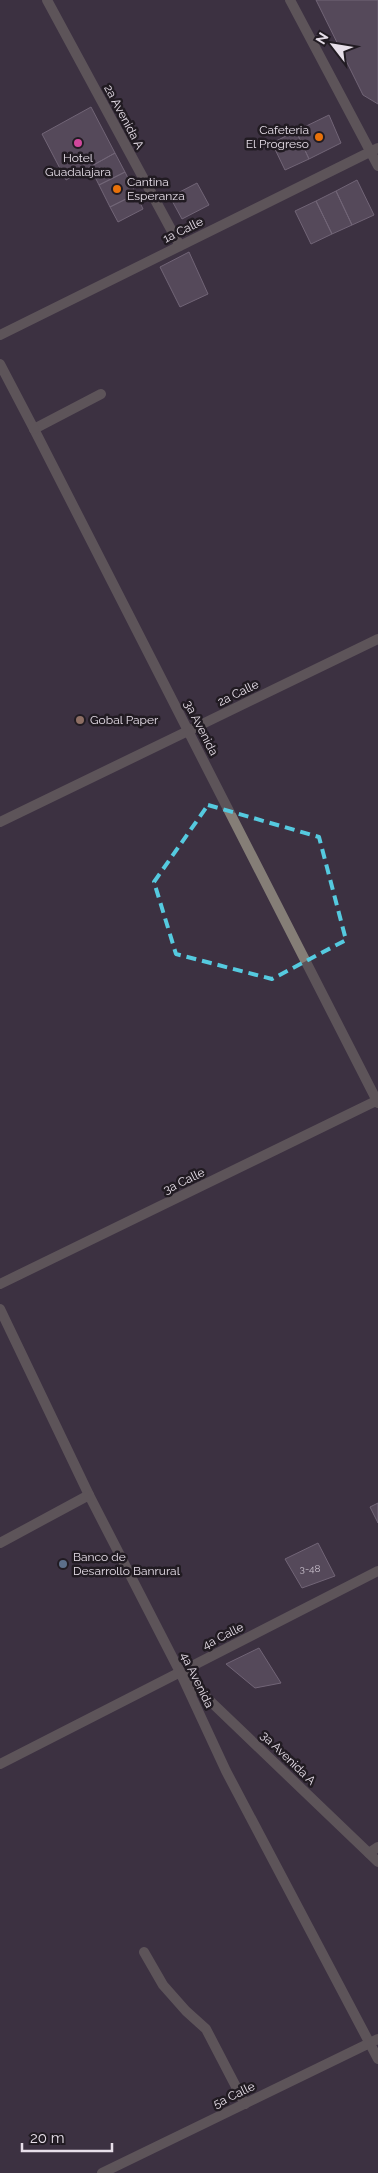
<svg xmlns="http://www.w3.org/2000/svg" width="378" height="2173" font-family="Raleway,sans-serif">
<rect width="100%" height="100%" fill="#3d3141"/>
<path fill="#736678" stroke="#b1a3b6" d="M316 0H378V104L363 95Z
M91 107 115 153 66 180 42 134Z
M329 115 341 143 309 159 296 131Z
M296 131 309 159 285 170 272 143Z
M115 153 125 172 99 185 90 167Z
M125 172 136 194 110 207 99 185Z
M357 180 374 215 352 225 336 191Z
M197 183 209 205 182 219 170 197Z
M336 191 352 225 332 234 316 201Z
M136 194 143 209 118 222 110 207Z
M316 201 332 234 311 244 295 211Z
M189 252 208 294 180 307 160 267Z
M378 1503V1523L370 1507Z
M318 1543 335 1576 302 1588 285 1559Z
M259 1648 281 1683 255 1688 226 1664Z"/>
<g fill="none" stroke-linecap="round" stroke-linejoin="round">
<path stroke="#857e77" stroke-width="10" d="M34 429 101 394
M369 1853 378 1847
M144 1952 163 1985 186 2011 206 2029 245 2104"/>
<path stroke="#857e77" stroke-width="10" d="M34 429 378 1103
M0 822 378 639
M0 1284 378 1100
M0 1309 89 1495"/>
<path stroke="#857e77" stroke-width="10" d="M47 0 180 246
M290 0 378 166
M0 335 378 148
M0 364 34 429
M0 1543 89 1495 180 1672 226 1771 378 2059
M184 1676 378 1862
M0 1764 378 1571
M102 2173 378 2039"/>
</g>
<path d="M0 0H378V2173H0ZM208 805 319 837 346 940 272 979 176 954 154 882Z" fill="#3d3141" fill-opacity=".55" fill-rule="evenodd"/>
<path fill="none" stroke="#55cadf" stroke-width="4" stroke-dasharray="10 6" stroke-linejoin="round" d="M208 805 319 837 346 940 272 979 176 954 154 882Z"/>
<g fill="#e8710a" stroke="#211b22" stroke-width="2">
<circle cx="319" cy="137" r="5"/>
<circle cx="117" cy="189" r="5"/>
</g>
<circle fill="#d1479c" stroke="#211b22" stroke-width="2" cx="78" cy="143" r="5"/>
<circle fill="#8d6e63" stroke="#211b22" stroke-width="2" cx="80" cy="720" r="5"/>
<circle fill="#5c6f8a" stroke="#211b22" stroke-width="2" cx="63" cy="1564" r="5"/>
<g text-anchor="middle" stroke-width="5" stroke-linejoin="round" paint-order="stroke">
<g font-size="10" fill="#cac1cd">
<text x="310" y="1572">3-48</text>
</g>
<g font-size="12" fill="#e7dfe9" stroke="#211b22">
<text transform="translate(124 117) rotate(62)" y="4">2a Avenida A</text>
<text transform="translate(183 230) rotate(-26)" y="4">1a Calle</text>
<text transform="translate(238 693) rotate(-26)" y="4">2a Calle</text>
<text transform="translate(201 728) rotate(63)" y="4">3a Avenida</text>
<text transform="translate(184 1181) rotate(-26)" y="4">3a Calle</text>
<text transform="translate(223 1636) rotate(-27)" y="4">4a Calle</text>
<text transform="translate(197 1680) rotate(64)" y="4">4a Avenida</text>
<text transform="translate(288 1758) rotate(44)" y="4">3a Avenida A</text>
<text transform="translate(234 2095) rotate(-26)" y="4">5a Calle</text>
</g>
<g font-size="12" fill="#e7dfe9" stroke="#211b22" text-anchor="start">
<text x="309" y="134" text-anchor="end">Cafeteria<tspan x="309" dy="14">El Progreso</tspan></text>
<text x="78" y="162" text-anchor="middle">Hotel<tspan x="78" dy="14">Guadalajara</tspan></text>
<text x="127" y="186">Cantina<tspan x="127" dy="14">Esperanza</tspan></text>
<text x="90" y="724">Gobal Paper</text>
<text x="73" y="1561">Banco de<tspan x="73" dy="14">Desarrollo Banrural</tspan></text>
</g>
</g>
<g transform="translate(333 45) rotate(301)" stroke="#211b22" stroke-width="4" paint-order="stroke">
<path d="M0-4L9 19L0 12L-9 19Z" fill="#e7dfe9"/>
<text y="-8" font-size="14" font-weight="bold" text-anchor="middle" fill="#e7dfe9">N</text>
</g>
<path d="M22 2143v8h90v-8" fill="none" stroke="#e7dfe9" stroke-width="2.5"/>
<text x="30" y="2143" font-size="15" fill="#e7dfe9" stroke="#211b22" stroke-width="4" paint-order="stroke">20 m</text>
</svg>
